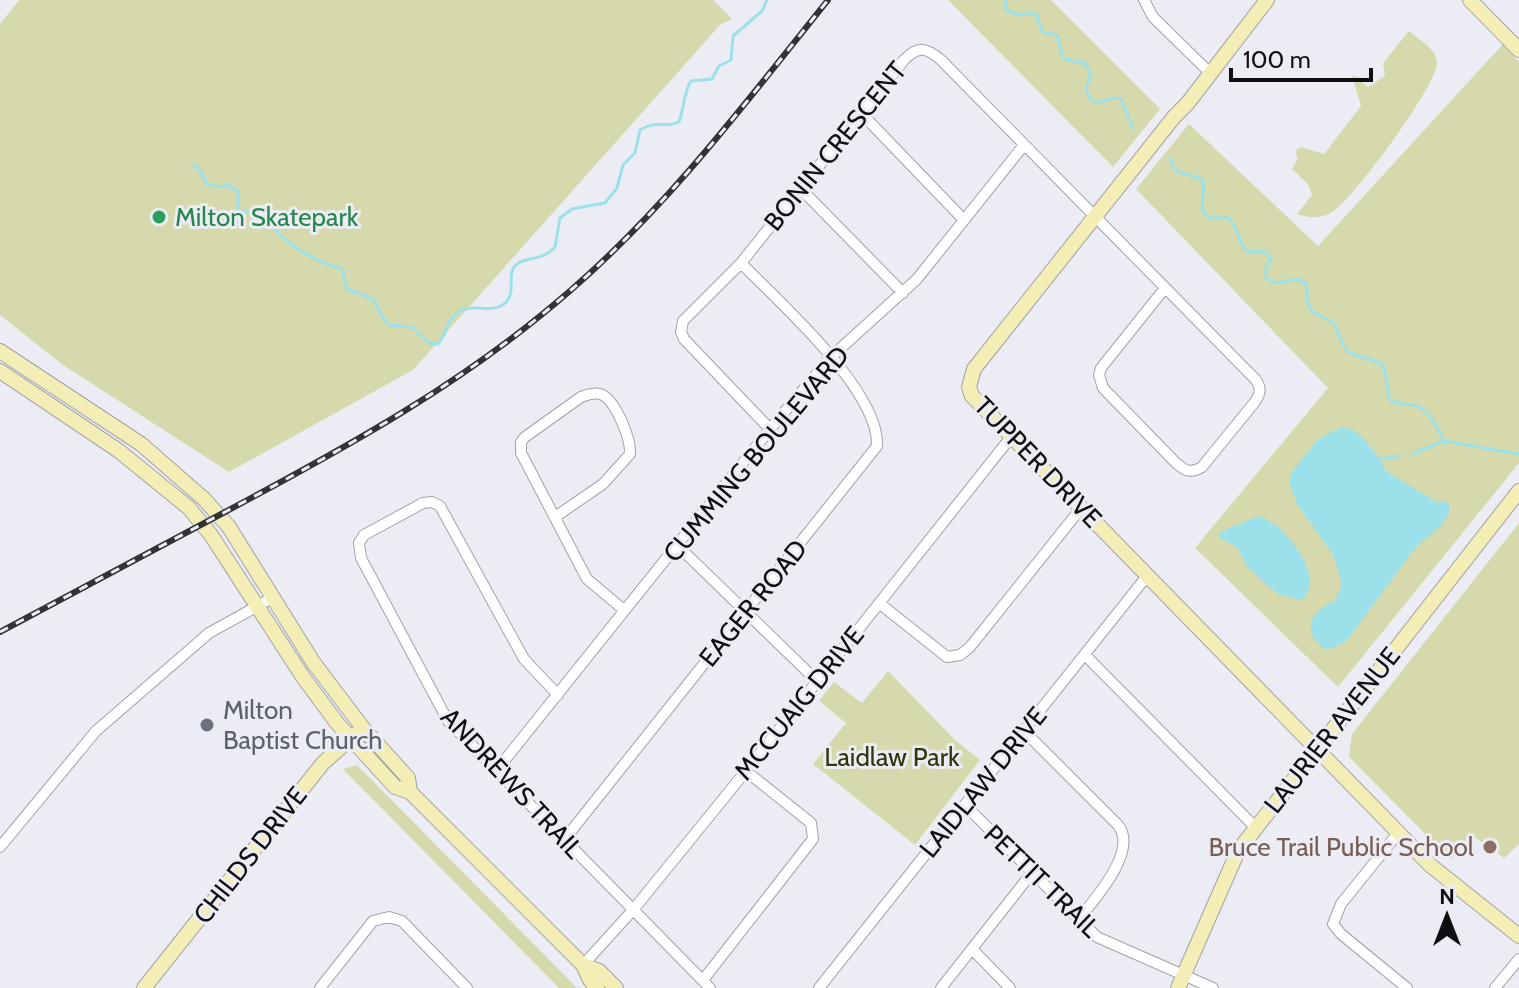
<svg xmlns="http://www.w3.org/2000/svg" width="1519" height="988" font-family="Cabin,sans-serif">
<rect width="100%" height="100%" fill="#ecedf4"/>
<path fill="#d6d9ab" d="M19 0H713L732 19 720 25 413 370 229 472 63 365 0 315V24Z
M948 0H1051L1160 109 1113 167Z
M1409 31C1418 39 1436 48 1437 62 1439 83 1352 201 1332 212 1321 219 1309 218 1297 214L1312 195 1308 184 1292 169 1298 158 1295 151 1301 147 1324 154 1361 106 1352 76 1361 78 1363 84 1368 87 1385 76 1383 63Z
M1503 44 1519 62V463L1338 687 1195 548 1328 388 1136 189 1189 124 1318 246Z
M1519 523V844L1504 858 1470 834 1451 860 1349 757 1352 734Z
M888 671 954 739 980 760 915 845 813 764 846 723 819 701 834 682 862 703Z
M357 765 577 988H559L343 769Z"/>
<path fill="#9ce0ea" d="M1342 427 1355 431 1364 439 1380 459 1386 471 1435 501H1448L1450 512 1440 527 1416 547 1348 639 1334 648 1324 649C1301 630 1310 611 1335 601L1342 584 1333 554 1298 506 1289 482 1293 470 1318 439Z
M1258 516C1283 521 1329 579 1301 600L1281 595 1269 587 1247 566 1237 547 1220 538V532Z"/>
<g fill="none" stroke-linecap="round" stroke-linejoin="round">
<path stroke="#9ce0ea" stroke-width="3" d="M1006 0V10L1016 14H1036L1042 32 1057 35 1063 58 1086 64 1091 75 1086 88 1090 99 1099 103 1113 98 1121 99 1133 128
M1170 158 1175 170C1184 176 1195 174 1204 181L1202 209 1208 218H1229C1238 228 1238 241 1246 251L1266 252 1271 259 1266 268V278L1275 283 1299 279 1307 286V302L1312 311 1334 323 1344 347 1350 353 1381 363 1385 371 1389 399C1399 407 1410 402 1421 408 1431 413 1438 431 1444 441
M192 166 198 167 207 184 219 187 230 185 238 192V210L264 216C282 242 312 261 342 269L347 289 373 299 382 316 390 325 412 327 429 343 438 344C447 335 446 320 458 312 473 302 494 316 507 301 516 291 506 274 516 265 526 256 541 262 555 247L560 218 572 209 605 203 617 188 623 165 635 153 640 130C657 119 664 129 679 122 684 109 684 91 691 81L712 79 719 66 731 60 733 36 762 11 767 0
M1412 454 1444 441 1519 454
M1380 459 1399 456"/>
<g stroke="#a1a2a9" stroke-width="12">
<path id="street" d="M1144 0 1153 17 1209 72
M862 114 964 220
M801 189 903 293
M770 429 684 339 681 332 683 321 741 263 904 60C918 46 926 47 941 60L1256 380C1262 389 1260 395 1254 403L1202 467C1190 474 1185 471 1175 462L1103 388 1099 375 1101 368 1165 288
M555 517 603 484 630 454C631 439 615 398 600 394 593 392 587 395 581 397L525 437 521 442V453L587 579 624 610
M678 546 817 681
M879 603 947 657 960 655 970 647 1082 507
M1085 655 1256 828
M558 695 524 659 440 506 432 502 423 503 364 535 359 543 361 558 448 721 710 988
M1024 731 1118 825C1139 851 1094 900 1078 920
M496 771 770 429 831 357 917 279 1024 145
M965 805 1097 937 1213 988
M1399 832 1341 904 1333 924 1341 934 1407 988
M564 840 877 446C880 391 779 302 741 263
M0 847 96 731 209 633 274 597
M972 949 1010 988
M583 965 633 910 746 771 1011 437
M703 980 813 839 811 823 746 771
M320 988 373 921 389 917 402 921 467 988
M819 988 1147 576
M941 988 1031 874
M1495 988 1519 959"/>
</g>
<g stroke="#a1a2a9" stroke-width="16">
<path id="secondary" d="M1267 0 1187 104 1174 117 974 369 969 387 972 396 1430 865 1519 936
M1470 0 1519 50
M0 351 141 444 204 499 229 527 313 662 363 728 408 778 410 792
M0 371 119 451 189 508 211 535 303 677 337 723 395 787 410 792 583 965 590 980 597 988
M583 965 599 971 616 988
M144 988 323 763 357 733
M1178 988 1238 851 1519 491"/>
</g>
<use href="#street" stroke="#fff" stroke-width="10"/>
<use href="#secondary" stroke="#f3edb6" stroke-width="14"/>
<g stroke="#323335" stroke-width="6">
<path id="rail" d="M0 632C75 592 150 552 225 512 347 447 466 382 571 290 669 205 747 101 828 0"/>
</g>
<use href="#rail" stroke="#ecedf4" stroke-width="3" stroke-dasharray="9" stroke-linecap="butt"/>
</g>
<circle fill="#2e9e5b" stroke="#ecedf4" stroke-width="3" cx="159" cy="217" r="8"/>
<circle fill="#6b7280" stroke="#ecedf4" stroke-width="3" cx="207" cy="725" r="8"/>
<circle fill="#8d6e63" stroke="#ecedf4" stroke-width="3" cx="1490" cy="847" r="8"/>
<g text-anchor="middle" stroke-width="6" stroke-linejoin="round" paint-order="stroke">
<g font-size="26" fill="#0f0f11" stroke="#ecedf4">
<text transform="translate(835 146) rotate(-51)" y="9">BONIN CRESCENT</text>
<text transform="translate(756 454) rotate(-50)" y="9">CUMMING BOULEVARD</text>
<text transform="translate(1038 462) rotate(46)" y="9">TUPPER DRIVE</text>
<text transform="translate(753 603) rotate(-51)" y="9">EAGER ROAD</text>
<text transform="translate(799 703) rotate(-51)" y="9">MCCUAIG DRIVE</text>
<text transform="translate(1332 730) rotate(-52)" y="9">LAURIER AVENUE</text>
<text transform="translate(983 782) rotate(-51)" y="9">LAIDLAW DRIVE</text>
<text transform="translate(512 783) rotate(47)" y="9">ANDREWS TRAIL</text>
<text transform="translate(250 855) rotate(-52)" y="9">CHILDS DRIVE</text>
<text transform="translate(1042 881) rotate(44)" y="9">PETTIT TRAIL</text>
</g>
<g font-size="26" fill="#27864d" stroke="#ecedf4" text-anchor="start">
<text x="175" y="226">Milton Skatepark</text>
</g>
<g font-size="26" fill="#5b616d" stroke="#ecedf4" text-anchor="start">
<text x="223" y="719">Milton<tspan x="223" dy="30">Baptist Church</tspan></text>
</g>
<g font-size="26" fill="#34350c" stroke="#ecedf4">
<text x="892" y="766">Laidlaw Park</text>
</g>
<g font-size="26" fill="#785e54" stroke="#ecedf4" text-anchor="end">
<text x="1474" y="856">Bruce Trail Public School</text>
</g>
</g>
<g transform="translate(1447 916)" stroke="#ecedf4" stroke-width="6" paint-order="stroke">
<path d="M0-6L14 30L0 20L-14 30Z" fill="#0f0f11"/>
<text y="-12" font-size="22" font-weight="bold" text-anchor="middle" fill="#0f0f11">N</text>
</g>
<path d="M1231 68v12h140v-12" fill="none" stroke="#0f0f11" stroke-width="4"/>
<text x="1243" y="68" font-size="24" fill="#0f0f11" stroke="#ecedf4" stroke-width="6" paint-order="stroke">100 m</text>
</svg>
